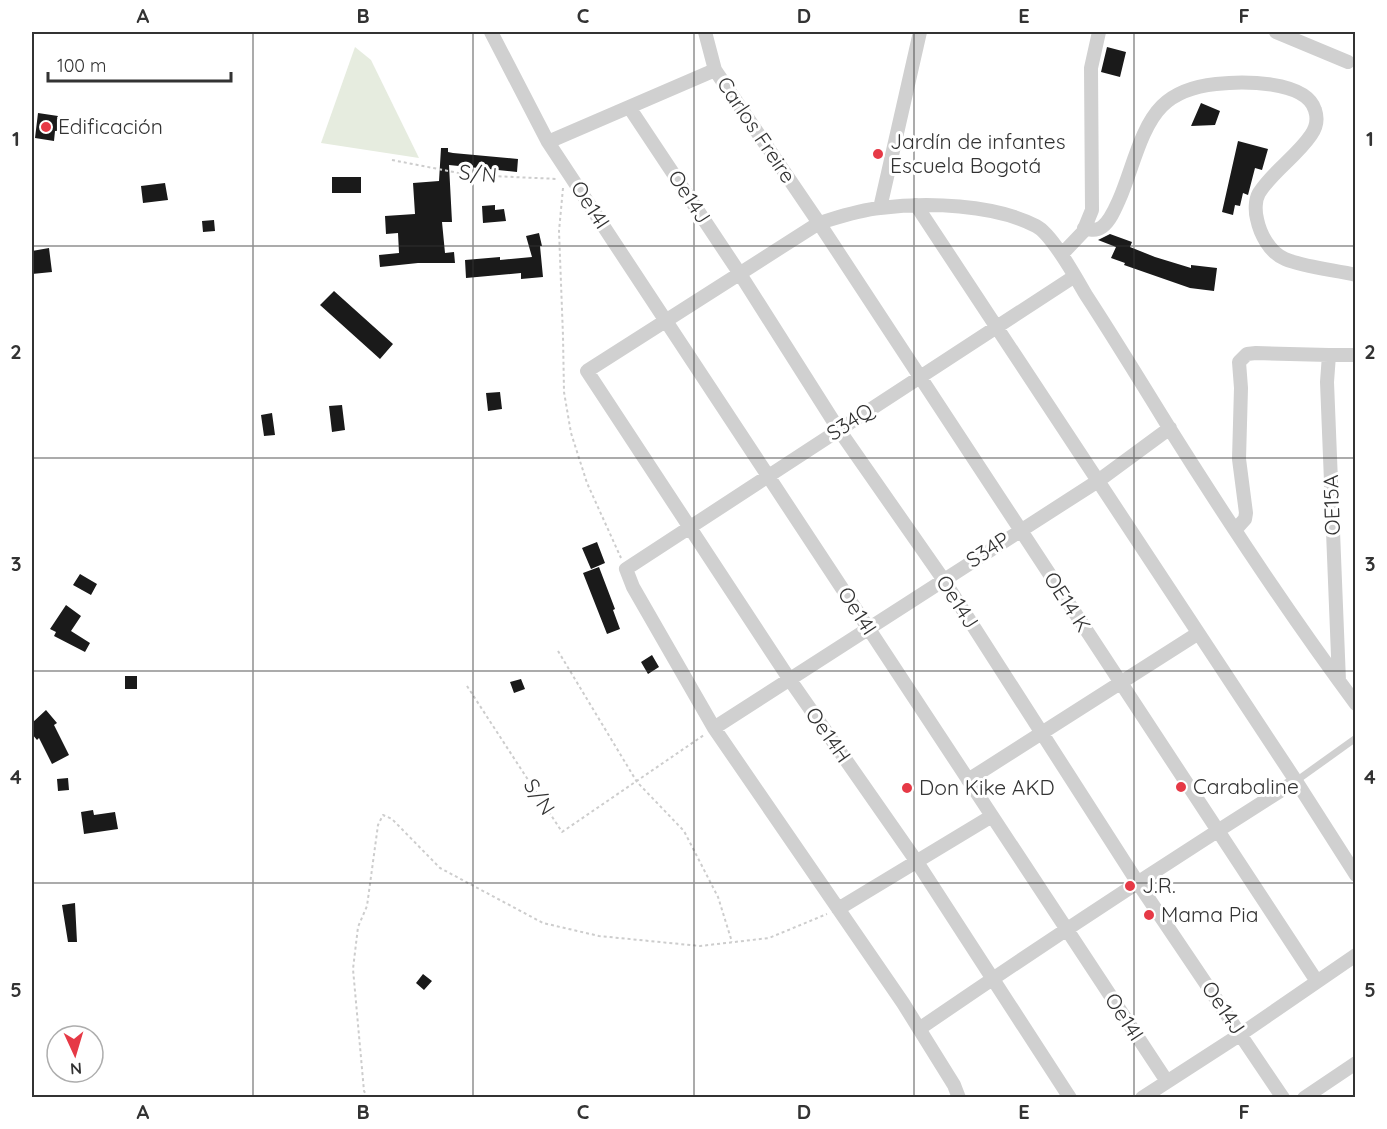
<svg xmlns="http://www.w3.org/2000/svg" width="1387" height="1129" font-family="Quicksand,sans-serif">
<rect width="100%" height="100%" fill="#fff"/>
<path fill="#e6ecdf" d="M355 47 371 60 419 158 321 143Z"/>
<path fill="#1a1a1a" d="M1107 47 1126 52 1120 77 1101 72Z
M1201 103 1220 111 1215 125 1191 126Z
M38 113 58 116 57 118 70 117V130L55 131 54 141 35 138Z
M1238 141 1268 149 1262 170 1255 168 1248 195 1243 193 1240 206 1235 205 1233 215 1222 212Z
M441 148H448V152L453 153 518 159 517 172 449 165 452 222H442L445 253 454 252 455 263H418L380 267 379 255 399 253 398 233 386 234 385 216 415 214 413 183 439 181Z
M332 177H361V193H332Z
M165 183 168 200 143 203 141 186Z
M495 205V210L504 209 506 221 483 223 482 206Z
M214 220 215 231 203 232 202 221Z
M539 233 542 246H540L543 277 521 279V273L466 278 465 260 500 257V260L532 257 526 236Z
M1110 234 1132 242 1130 247 1155 257 1191 268V265L1217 268 1214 291 1190 288 1124 265 1125 263 1111 258 1116 247 1098 240Z
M49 248 52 272 32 274V251Z
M334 291 393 344 380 359 320 305Z
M500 392 502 409 488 411 486 393Z
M342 405 345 430 332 432 329 406Z
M272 413 275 435 264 436 261 415Z
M597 542 605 563 591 569 582 548Z
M599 567 615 609 613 610 620 629 607 634 583 573Z
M80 574 97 584 91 595 73 585Z
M66 605 81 616 71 631 90 643 85 652 54 636 56 632 50 629Z
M652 655 659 667 648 674 641 662Z
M125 676H137V689H125Z
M521 679 525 689 514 693 510 682Z
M46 710 57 723 54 725 69 755 52 764 39 738 37 740 32 734V723Z
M68 778 69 790 58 791 57 779Z
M93 810 94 815 115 812 118 829 84 834 81 812Z
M75 903 77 942H68L62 905Z
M423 974 432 981 424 990 416 983Z"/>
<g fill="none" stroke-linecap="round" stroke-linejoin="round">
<path stroke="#cdcdcd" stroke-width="2" stroke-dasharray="3 3" stroke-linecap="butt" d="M392 160 469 175 558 179
M563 188 559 231 563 336 564 392 571 433 587 483 621 558
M558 651 637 782 684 831 718 897 732 942
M467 686 562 832 704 735
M368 1098 364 1091 353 969 358 927 367 906 378 825 383 815 392 819 440 868 543 923 599 936 700 946 769 938 827 914"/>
<path stroke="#d0d0d0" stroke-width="7" d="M1296 781 1356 738"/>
<path stroke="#d0d0d0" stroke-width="14" d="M491 32 548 142 1166 1080
M705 32 715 70 819 223 1316 980
M1276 32 1348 62
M629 107 740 274 839 430 943 579 1138 883 1283 1098
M548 142 715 70
M916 205 1296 781 1356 875
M880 208 920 32
M1084 228C1091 230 1096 231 1102 227 1110 221 1115 209 1119 200 1132 171 1140 128 1162 106 1176 92 1197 86 1216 84 1241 81 1306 80 1315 110 1318 119 1316 128 1311 135 1296 157 1273 171 1259 193 1255 200 1255 211 1257 219 1260 234 1270 253 1285 259 1304 267 1334 270 1356 275
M1062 254 1083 232 1092 210 1091 68 1099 32
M1236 529 1245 519 1246 513 1239 459 1241 388 1239 362 1247 354 1256 353 1329 355
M1339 681 1327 382 1329 355H1356
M714 728 1098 481 1170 428
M968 780 1197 634
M838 909 992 816
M919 1029C1043 944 1169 861 1296 781
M959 1098 954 1085 903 1003 714 728 633 587 626 569 1075 276
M1070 1098 917 862 790 680 587 371 819 223C839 217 859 210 880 208 926 202 994 204 1036 226 1052 234 1076 278 1086 295 1114 338 1141 382 1168 426 1227 520 1289 614 1356 704
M1142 1098 1241 1034 1356 955
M1304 1098 1356 1063"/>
</g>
<path fill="none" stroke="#333" stroke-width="1.5" stroke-opacity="0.55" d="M253 32V1098M473 32V1098M694 32V1098M914 32V1098M1134 32V1098M32 246H1356M32 458H1356M32 671H1356M32 883H1356"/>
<g fill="#e63946" stroke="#fff" stroke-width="2">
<circle cx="46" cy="127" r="6"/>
<circle cx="878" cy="154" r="6"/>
<circle cx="1181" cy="787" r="6"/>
<circle cx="907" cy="788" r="6"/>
<circle cx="1130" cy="886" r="6"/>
<circle cx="1149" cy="915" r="6"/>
</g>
<g text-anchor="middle" stroke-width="6" stroke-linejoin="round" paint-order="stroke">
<g font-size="21" fill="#333" stroke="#fff" text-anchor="start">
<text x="58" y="134">Edificación</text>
<text x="890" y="149">Jardín de infantes<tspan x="890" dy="24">Escuela Bogotá</tspan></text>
<text x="1193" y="794">Carabaline</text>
<text x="919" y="795">Don Kike AKD</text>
<text x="1142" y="893">J.R.</text>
<text x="1161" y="922">Mama Pia</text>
</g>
<g font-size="21" fill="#333" stroke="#fff">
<text transform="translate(756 130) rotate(56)" y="7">Carlos Freire</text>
<text transform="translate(478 174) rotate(6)" y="7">S/N</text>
<text transform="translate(689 197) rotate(57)" y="7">Oe14J</text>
<text transform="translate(590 205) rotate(57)" y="7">Oe14I</text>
<text transform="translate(850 422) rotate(-33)" y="7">S34Q</text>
<text transform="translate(1332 505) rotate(-92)" y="7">OE15A</text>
<text transform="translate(988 550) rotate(-33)" y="7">S34P</text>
<text transform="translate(957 602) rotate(57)" y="7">Oe14J</text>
<text transform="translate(1067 602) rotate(57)" y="7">OE14 K</text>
<text transform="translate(857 611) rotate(57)" y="7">Oe14I</text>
<text transform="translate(828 735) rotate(55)" y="7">Oe14H</text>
<text transform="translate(539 797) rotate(57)" y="7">S/N</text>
<text transform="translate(1223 1008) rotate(56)" y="7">Oe14J</text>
<text transform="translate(1124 1017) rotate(57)" y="7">Oe14I</text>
</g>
</g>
<rect width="1387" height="1129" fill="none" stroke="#ffffff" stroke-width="66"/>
<g transform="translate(75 1054) rotate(176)"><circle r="28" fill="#ffffff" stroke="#adadad" stroke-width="1.5"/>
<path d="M0-4.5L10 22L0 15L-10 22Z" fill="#e63946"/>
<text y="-9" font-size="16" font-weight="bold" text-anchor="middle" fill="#333333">N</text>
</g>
<path d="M48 72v9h183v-9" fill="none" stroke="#333333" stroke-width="3"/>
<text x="57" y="72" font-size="18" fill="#333333" stroke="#ffffff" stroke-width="4.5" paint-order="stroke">100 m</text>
<rect x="33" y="33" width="1321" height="1063" fill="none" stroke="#333" stroke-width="2"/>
<g font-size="20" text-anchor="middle" font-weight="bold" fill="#333">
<text x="143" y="23">A</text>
<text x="363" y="23">B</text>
<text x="583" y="23">C</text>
<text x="804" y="23">D</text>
<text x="1024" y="23">E</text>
<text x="1244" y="23">F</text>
<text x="16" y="146">1</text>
<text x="1370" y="146">1</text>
<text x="16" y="359">2</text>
<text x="1370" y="359">2</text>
<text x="16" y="571">3</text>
<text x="1370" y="571">3</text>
<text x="16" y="784">4</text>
<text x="1370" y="784">4</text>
<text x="16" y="997">5</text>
<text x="1370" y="997">5</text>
<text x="143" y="1119">A</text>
<text x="363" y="1119">B</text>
<text x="583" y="1119">C</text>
<text x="804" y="1119">D</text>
<text x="1024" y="1119">E</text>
<text x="1244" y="1119">F</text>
</g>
</svg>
